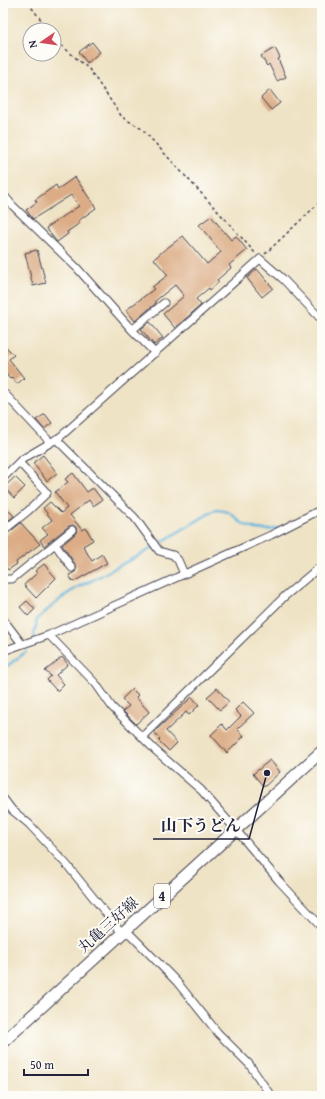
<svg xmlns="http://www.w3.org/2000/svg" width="325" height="1099" font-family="'Gentium Book Plus','Noto Serif JP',serif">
<rect width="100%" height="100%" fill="#fdfcf7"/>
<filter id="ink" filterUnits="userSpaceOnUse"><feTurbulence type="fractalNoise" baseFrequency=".025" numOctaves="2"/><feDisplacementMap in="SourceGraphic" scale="8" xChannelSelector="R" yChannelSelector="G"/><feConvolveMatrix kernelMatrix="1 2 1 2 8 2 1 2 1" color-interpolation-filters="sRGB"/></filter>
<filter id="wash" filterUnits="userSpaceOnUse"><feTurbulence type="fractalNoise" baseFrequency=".012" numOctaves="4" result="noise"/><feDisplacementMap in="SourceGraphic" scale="16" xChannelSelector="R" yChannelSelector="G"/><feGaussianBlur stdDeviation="0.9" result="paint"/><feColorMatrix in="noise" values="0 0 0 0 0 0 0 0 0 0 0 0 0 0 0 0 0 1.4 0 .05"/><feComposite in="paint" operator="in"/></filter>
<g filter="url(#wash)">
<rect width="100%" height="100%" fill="#efe3c5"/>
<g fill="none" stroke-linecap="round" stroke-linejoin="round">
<path stroke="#5fb2db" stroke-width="2.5" d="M34 637 37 619C52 607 72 587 91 581L145 552 215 510C236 510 233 521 248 526 257 530 269 531 279 528
M3 669 26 652"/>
</g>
<g id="blocks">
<path fill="#dbac85" d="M92 42 100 52 87 63 79 52Z
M275 48 280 58 278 59 286 77 277 81 269 64 267 66 261 56Z
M270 90 280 103 271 110 261 98Z
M75 177 96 208 78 221 80 223 67 232 68 234 57 242 46 228 79 206 71 195 33 219 26 210 37 202 35 200 56 185 58 189Z
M211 216 231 240 236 236 247 250 229 265 231 268 217 280 219 282 210 290 209 288 196 299 201 305 175 328 163 314 184 296 175 285 155 301 156 303 135 321 126 310 154 289 152 287 168 275 154 259 163 251 183 236 207 264 221 252 199 225Z
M37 250 46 283 33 286 25 253Z
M257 269 273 288 262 297 247 278Z
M150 322 163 338 154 345 141 329Z
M3 344 14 355 9 359 24 378 17 384 12 377 10 379 3 370Z
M45 414 52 423 44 429 36 420Z
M43 455 57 473 47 481 33 463Z
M73 473 87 492 93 488 102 500 93 506 89 500 70 515 82 530 86 528 93 540 83 546 92 561 102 554 107 563 73 582 69 575 75 572 77 567 62 545 75 534 77 531 76 527 73 525 69 526 44 546 40 540 48 534 42 528 52 520 43 508 50 502 61 513 67 508 55 492 68 482 65 479Z
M15 477 25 487 14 498 4 487Z
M3 505 14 516 4 524 3 522Z
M21 523 40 544 16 562 17 564 8 570 3 563V537Z
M44 564 56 578 36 598 24 585 37 573 35 571Z
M27 601 35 609 28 616 20 607Z
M62 657 68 664 56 675 64 684 57 691 47 680 51 676 45 671Z
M217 688 229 702 220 710 207 697Z
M132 689 138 695 136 697 149 712 136 724 123 711 129 706 122 699Z
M192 697 199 705 189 715 186 712 166 731 177 743 169 751 158 740 160 739 154 732Z
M243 702 254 713 237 729 244 736 227 753 211 735 222 724 227 730 241 716 235 710Z
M270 760 280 772 264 787 253 774Z"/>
</g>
</g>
<g filter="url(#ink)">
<use href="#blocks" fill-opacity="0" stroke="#413f50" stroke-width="1"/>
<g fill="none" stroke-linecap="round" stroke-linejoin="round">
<g stroke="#413f50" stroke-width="9">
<path id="minor" d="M3 194 12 205 77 268 132 330 155 353
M132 330 164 303
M5 394 50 442
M56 439 135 518 159 551 173 555 178 560 184 574
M3 478 21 460 60 437 260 259 283 279 322 320
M3 531 28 511 47 493 19 462
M55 544 72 568
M3 579H12L72 530
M3 619 22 644
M49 635 96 684 112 707 155 750 201 790 236 830 279 881 322 927
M3 651 49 635 271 535 322 509
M142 737 285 596 322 565
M3 798 12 810 29 824 67 865 122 933 130 934 177 982 218 1033 249 1064 271 1096"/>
</g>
<g stroke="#413f50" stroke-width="13">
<path id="primary" d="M3 1042 322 751"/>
</g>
<path stroke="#413f50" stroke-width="1.5" stroke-dasharray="3 3" stroke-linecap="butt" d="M28 3 49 30
M54 36 61 45 89 69 122 117 142 129 224 218 256 254
M265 254 322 200"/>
<use href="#minor" stroke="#fff" stroke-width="7"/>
<use href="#primary" stroke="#fff" stroke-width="11"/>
</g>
</g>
<g text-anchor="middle" stroke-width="4" stroke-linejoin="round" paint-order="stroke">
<rect fill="#fdfcf7" stroke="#646373" stroke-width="1" x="154" y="884" width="16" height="24" rx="3"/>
<g font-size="14" font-weight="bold" fill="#22223b">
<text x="162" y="901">4</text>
</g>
<g font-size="15" fill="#22223b" stroke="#fdfcf7">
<text transform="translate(108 925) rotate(-42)" y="5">丸亀三好線</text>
</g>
</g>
<path fill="none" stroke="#22223b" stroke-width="1.5" d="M267 773L249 839H153"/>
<circle fill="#22223b" stroke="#fdfcf7" stroke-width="1.5" cx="267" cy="773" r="4"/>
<g font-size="16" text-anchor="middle" font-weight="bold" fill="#22223b" stroke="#fdfcf7" stroke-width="4" stroke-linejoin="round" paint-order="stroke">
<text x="201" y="831">山下うどん</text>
</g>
<rect width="325" height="1099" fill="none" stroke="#fdfcf7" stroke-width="16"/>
<g transform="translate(42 42) rotate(257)"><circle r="19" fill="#fdfcf7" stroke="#a5a5ac"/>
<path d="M0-3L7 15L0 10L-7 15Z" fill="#d1495b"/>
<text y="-6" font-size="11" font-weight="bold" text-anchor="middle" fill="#22223b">N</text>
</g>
<path d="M24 1069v6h64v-6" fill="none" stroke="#22223b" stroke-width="2"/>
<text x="30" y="1069" font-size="12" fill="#22223b" stroke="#fdfcf7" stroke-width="3" paint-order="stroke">50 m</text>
</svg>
